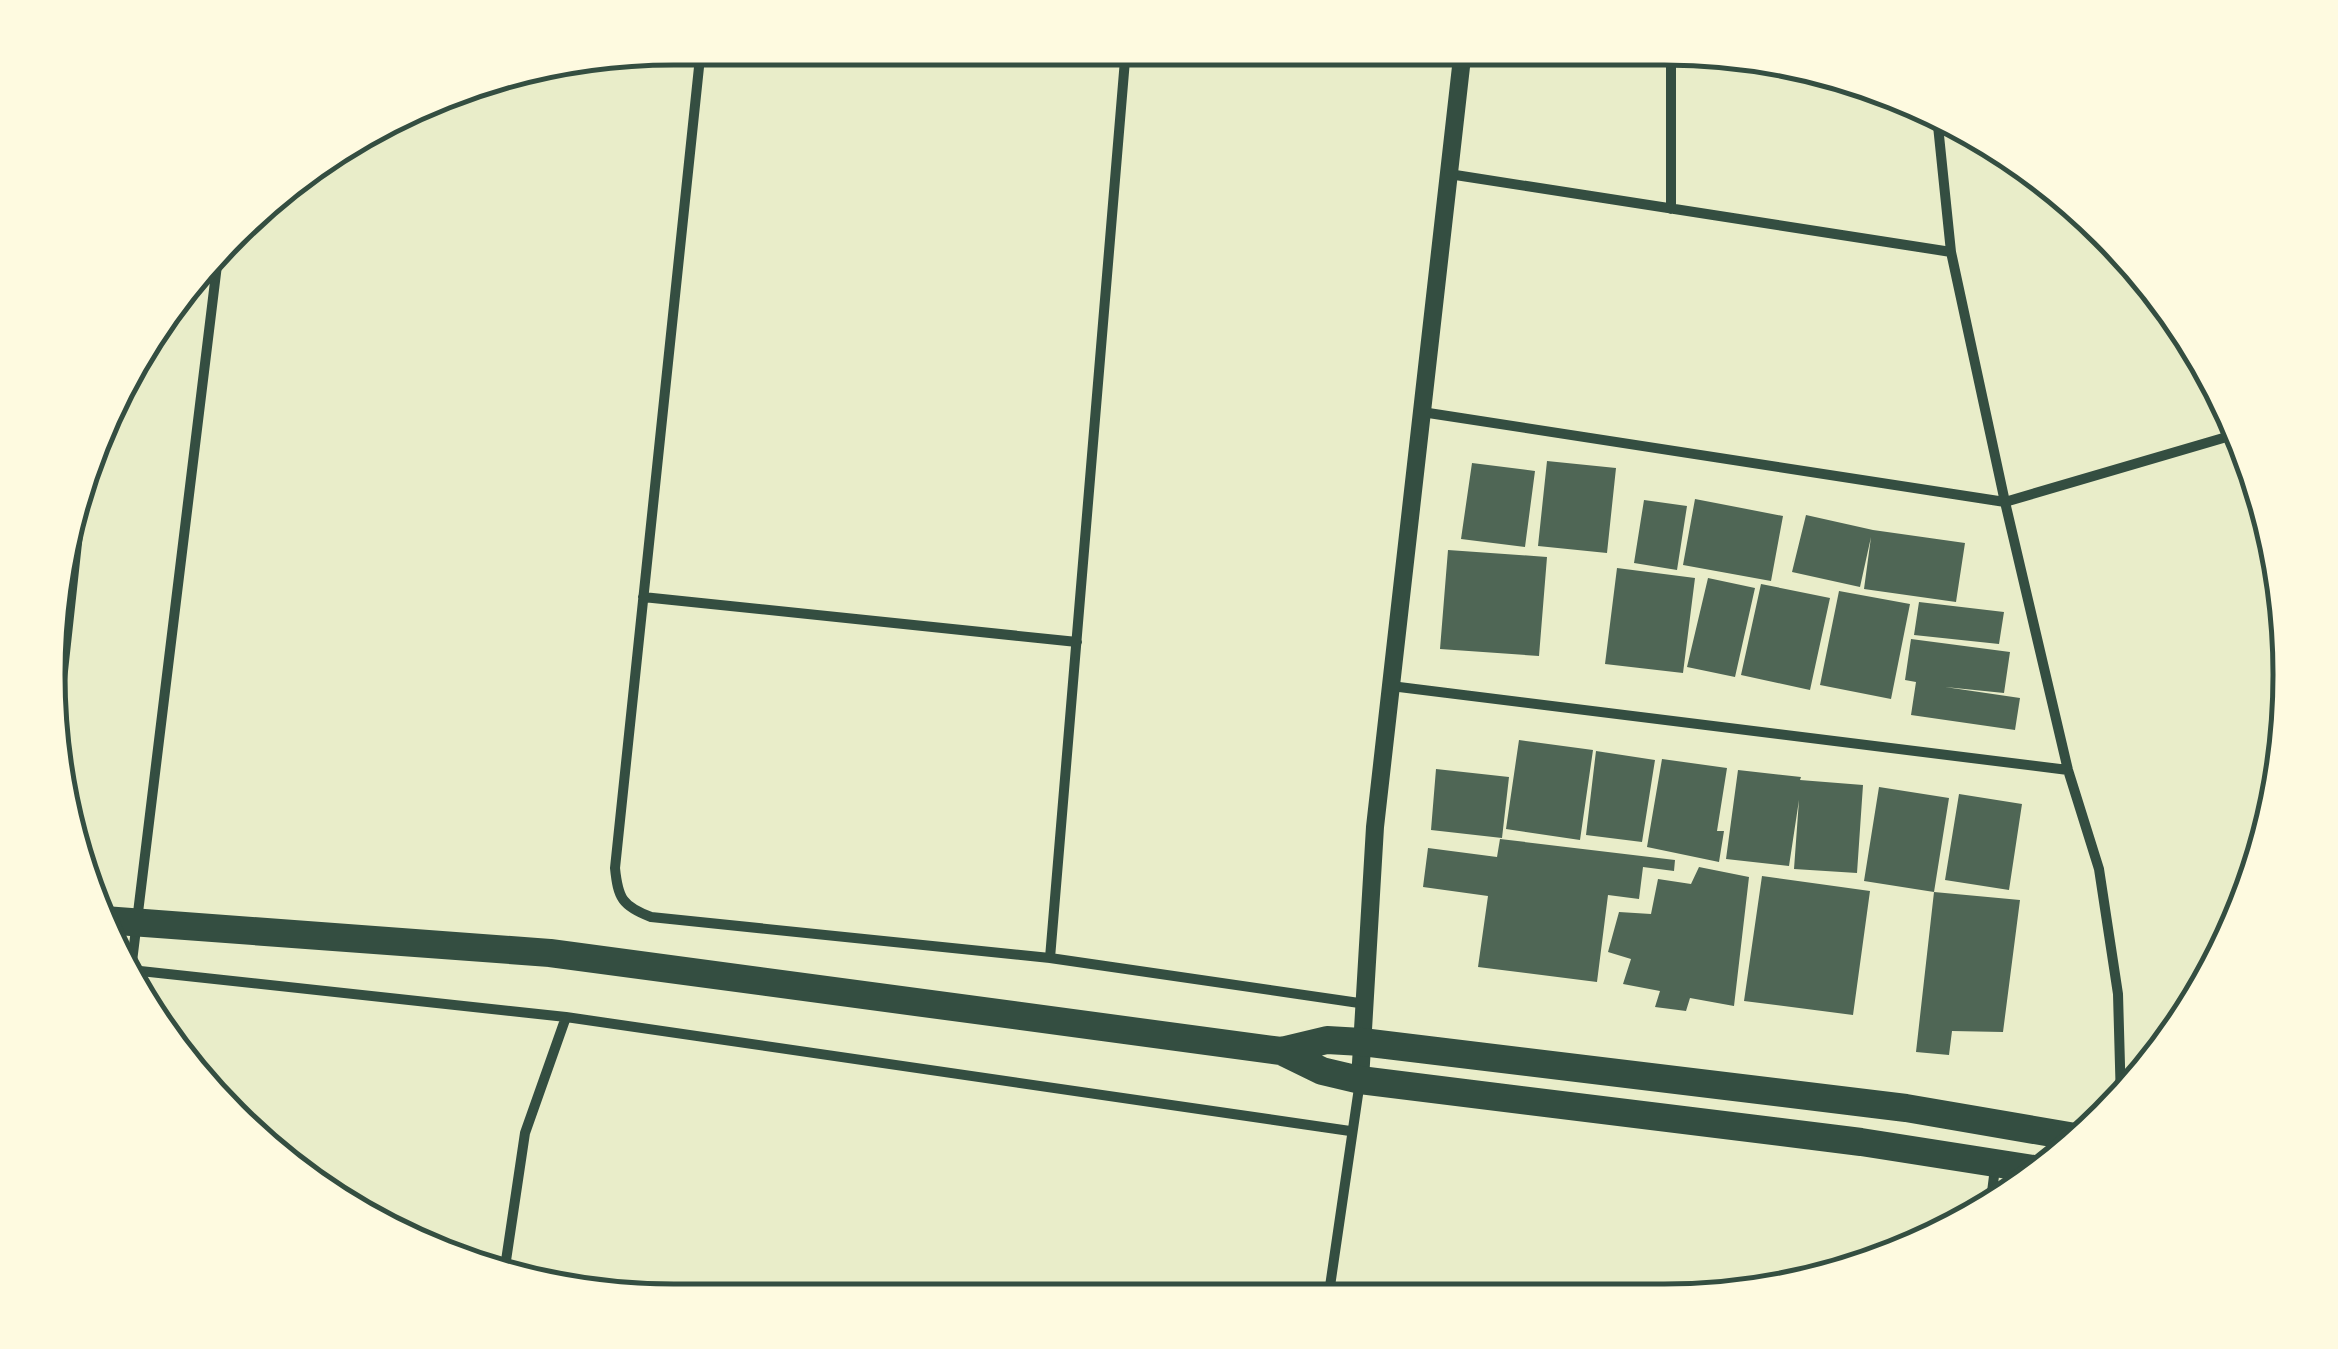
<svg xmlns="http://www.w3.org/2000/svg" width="2338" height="1349" font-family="'DM Sans',sans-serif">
<rect width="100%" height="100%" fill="#e9edc9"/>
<path fill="#4f6655" d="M1547 461 1616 468 1607 553 1538 546Z
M1472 463 1535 471 1525 547 1461 539Z
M1695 499 1783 516 1771 581 1683 565Z
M1644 500 1687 506 1677 570 1634 563Z
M1806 515 1873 530 1965 543 1956 602 1864 589 1871 537 1860 587 1792 572Z
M1448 550 1547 557 1539 656 1440 649Z
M1617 568 1695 578 1683 673 1605 664Z
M1708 578 1755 588 1735 677 1687 667Z
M1761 584 1830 598 1810 690 1741 675Z
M1839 591 1910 604 1891 699 1820 685Z
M1919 602 2004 612 1999 644 1914 635Z
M1911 639 2010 652 2004 693 1945 687 2020 698 2015 730 1911 715 1916 682 1905 680Z
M1519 740 1593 750 1580 840 1506 829Z
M1596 751 1655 760 1642 842 1586 835Z
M1662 759 1727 768 1717 831H1724L1719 862 1647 847Z
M1436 769 1509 777 1502 838 1431 830Z
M1738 770 1801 777 1800 780 1863 785 1857 873 1794 869 1799 800 1789 866 1726 859Z
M1879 787 1949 798 1934 892 1864 881Z
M1959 794 2022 804 2009 890 1945 880Z
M1500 839 1675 860 1674 871 1643 867 1639 899 1608 895 1597 982 1478 967 1488 896 1423 887 1428 848 1497 857Z
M1699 867 1749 877 1734 1006 1690 998 1686 1011 1655 1007 1660 991 1623 984 1631 959 1608 952 1619 912 1651 914 1658 879 1691 884Z
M1762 876 1870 891 1853 1015 1744 1001Z
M1934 892 2020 900 2003 1032 1952 1031 1949 1055 1916 1052Z"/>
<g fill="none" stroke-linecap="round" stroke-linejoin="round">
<path stroke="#344e41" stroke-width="10" d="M701 48 615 868C618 898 622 906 651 917L1050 958 1366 1004
M1937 116 1951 252 2005 502 2230 436
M1449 174 1951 252
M1671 209V49
M1422 412 2005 502 2068 770 2099 869 2118 994 2121 1101
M643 597 1077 642
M1391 686 2068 770
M1050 958 1126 48
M131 970 566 1017 1350 1131
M131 970 218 257
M1990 1208 1995 1168
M504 1274 525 1133 566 1017
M1328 1300 1360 1081"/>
<path stroke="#344e41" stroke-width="18" d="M1360 1080 1375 827 1463 49"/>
<path stroke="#344e41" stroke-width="28" d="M51 698 72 506
M104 920 550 953 1281 1051 1322 1071 1360 1080 1861 1142 2040 1170
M1281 1051 1327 1040 1362 1042 1906 1108 2081 1138"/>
</g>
<path d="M0 0H2338V1349H0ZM674 65H1664A609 609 0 0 1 2273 674V675A609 609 0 0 1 1664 1284H674A609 609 0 0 1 65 675V674A609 609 0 0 1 674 65Z" fill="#fefae0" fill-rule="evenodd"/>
<path fill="none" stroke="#344e41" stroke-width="5" d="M674 65H1664A609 609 0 0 1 2273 674V675A609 609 0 0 1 1664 1284H674A609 609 0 0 1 65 675V674A609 609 0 0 1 674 65Z"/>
</svg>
